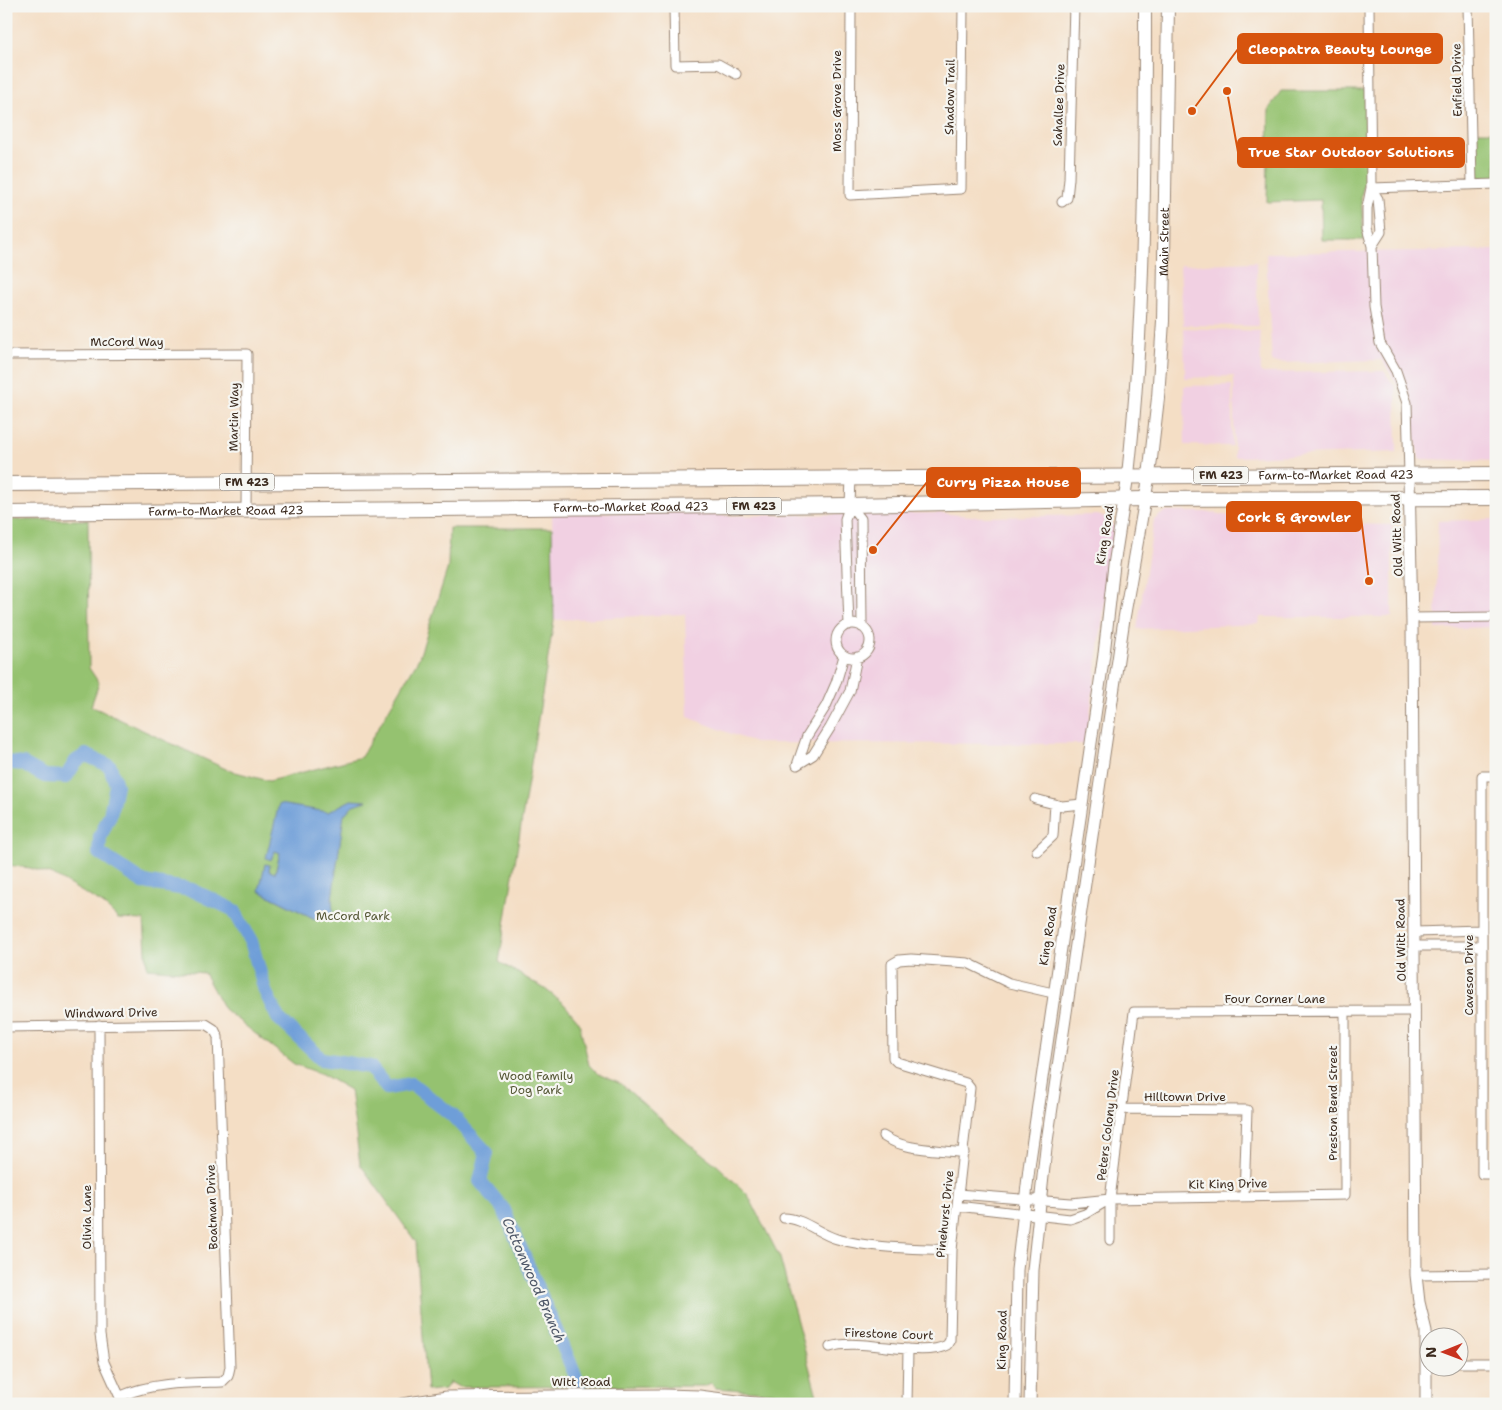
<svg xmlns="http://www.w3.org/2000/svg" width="1502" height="1410" font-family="'Shantell Sans',sans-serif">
<rect width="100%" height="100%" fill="#f6f6f2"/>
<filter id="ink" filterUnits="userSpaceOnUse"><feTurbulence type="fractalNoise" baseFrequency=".02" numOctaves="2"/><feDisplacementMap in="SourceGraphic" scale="10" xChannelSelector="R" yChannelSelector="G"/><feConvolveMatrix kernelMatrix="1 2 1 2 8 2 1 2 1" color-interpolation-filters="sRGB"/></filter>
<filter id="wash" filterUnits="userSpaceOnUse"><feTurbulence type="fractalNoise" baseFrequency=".0096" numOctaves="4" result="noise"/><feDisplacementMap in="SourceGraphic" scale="20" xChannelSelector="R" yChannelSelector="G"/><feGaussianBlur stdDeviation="1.12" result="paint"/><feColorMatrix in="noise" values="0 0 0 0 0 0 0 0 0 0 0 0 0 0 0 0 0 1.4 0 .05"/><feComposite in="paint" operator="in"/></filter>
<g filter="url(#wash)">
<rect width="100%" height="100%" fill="#f4dec5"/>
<path fill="#f1d0e2" d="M1496 250V461L1419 459 1411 407 1382 360 1272 363 1266 253Z
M1256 262 1258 326 1183 325 1180 265Z
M1184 328 1260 331 1261 373 1384 371 1396 388 1397 452 1234 457V376L1185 378Z
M1232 385V446L1185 445 1184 386Z
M701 512 730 516 939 513 982 517 1097 515 1109 518 1115 527 1086 744 755 743 688 717 685 614 554 620 552 513Z
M1164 512H1210L1258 522 1392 525V617H1260L1259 624 1137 629 1154 520Z
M1496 519V627L1436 629 1438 521Z"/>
<path fill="#95c270" stroke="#687647" d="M1281 91H1366L1367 174 1361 196 1364 240H1322L1321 200 1267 202 1269 109Z
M1475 131H1496V179L1478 178 1476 174Z
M6 520H88L89 668 99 683 91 706 228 770 269 781 361 757 419 658 448 567 449 528H552L554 620 499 962 545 989 564 1004 579 1022 589 1065 598 1074 621 1084 689 1144 717 1165 748 1195 780 1258 817 1396 716 1388 711 1383 704 1386 459 1387 450 1382 445 1389 427 1391 416 1242 360 1164 350 1090 322 1074 294 1064 224 1009 204 973 147 968 144 920 118 919 103 904 53 875 30 868 6 865Z"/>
<path fill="#6e9ed8" stroke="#54647b" d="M351 800 367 801 353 805 344 815 332 899 333 912 327 919H315L259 891 265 864 270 865 269 871 275 873 280 853 275 851 271 860 266 858 279 804 328 812Z"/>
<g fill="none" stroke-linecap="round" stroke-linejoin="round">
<path stroke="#6e9ed8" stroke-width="14" d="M6 762 23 764 45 776 66 777 76 761 86 755 110 766 116 785 110 815 100 837 99 853 143 882 192 890 234 910 251 941 265 991 278 1018 322 1059 370 1067 387 1088 412 1084 452 1115 487 1153 480 1181 504 1210 574 1372 584 1404"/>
</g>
</g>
<g filter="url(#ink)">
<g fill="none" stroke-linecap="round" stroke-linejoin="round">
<g stroke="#988472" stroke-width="11">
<path id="minor" d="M674 6 675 65 718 64 736 74
M851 6 850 195 961 189 963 6
M1369 6 1371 188 1367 208V228L1372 246 1374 307 1380 343 1396 371 1407 403 1409 475
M1468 6 1472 183
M1371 188 1496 184
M1371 188 1378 199 1381 232 1372 246
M1062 202 1067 198 1069 179 1074 6
M6 355 247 354 246 510
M850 505 861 519 862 627
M1412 618 1496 617
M836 641a17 17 0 1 1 34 0a17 17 0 1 1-34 0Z
M849 625 845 519 850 505 851 477
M797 765 813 755 830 728 850 691 857 657
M797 765 807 736 826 706 836 683 844 656
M1496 776H1482V1174H1496
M1035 799 1062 806 1082 804
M1037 851 1053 836 1055 804
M1415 932 1481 930
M1415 946H1481
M99 1025 100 1335 104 1362 123 1404
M6 1027 206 1024 214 1029 218 1037 230 1367 228 1376 222 1382C187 1383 154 1382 121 1396
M1123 1109 1247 1110 1244 1196
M883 1136C905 1151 938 1149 964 1153
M1110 1199 1345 1195V1011
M957 1206 1070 1219 1085 1214 1110 1199 1071 1203 958 1194
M784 1218C803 1218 819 1234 837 1239 874 1249 914 1248 952 1250
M1110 1240V1199L1134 1012 1415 1011
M1416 1275 1496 1274
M830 1347C861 1337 922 1359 947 1345L950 1340 952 1250 970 1088 966 1083 897 1062 893 1058 892 964 899 960 911 959 968 963 1009 983 1053 993
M1460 1363H1496
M907 1404 908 1349"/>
</g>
<g stroke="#988472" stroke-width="13">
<path id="tertiary" d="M1409 475 1412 622 1416 1275 1419 1302 1426 1331V1404
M402 1404 447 1397 664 1395 699 1396 761 1404
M1015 1404 1017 1270 1030 1160 1104 654 1114 565 1128 475
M1030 1404 1033 1270 1046 1148 1124 619 1149 476"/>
</g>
<g stroke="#988472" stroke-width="14">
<g id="secondary">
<path d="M1128 475C1145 320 1145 162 1145 6"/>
<path id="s1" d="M1149 476 1158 398 1163 321 1168 6"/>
</g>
</g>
<g stroke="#988472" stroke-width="16">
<g id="primary">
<path id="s2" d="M6 484 1496 474"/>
<path id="s3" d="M6 513 850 505 1144 499 1496 498"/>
</g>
</g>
<use href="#minor" stroke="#fff" stroke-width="9"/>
<use href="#tertiary" stroke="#fff" stroke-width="11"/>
<use href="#secondary" stroke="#fff" stroke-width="12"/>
<use href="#primary" stroke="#fff" stroke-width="14"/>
</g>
</g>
<g text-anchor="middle" stroke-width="4.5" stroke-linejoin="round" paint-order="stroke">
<g fill="#f6f6f2" stroke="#73675e" stroke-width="1">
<rect x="1193.5" y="466.5" width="55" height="17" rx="4"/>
<rect x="219.5" y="473.5" width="55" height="17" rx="4"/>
<rect x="726.5" y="497.5" width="55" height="17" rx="4"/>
</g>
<g font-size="11" font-weight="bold" fill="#3b2a1e">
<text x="1221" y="479">FM 423</text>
<text x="247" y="486">FM 423</text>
<text x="754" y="510">FM 423</text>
</g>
<g font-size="12" fill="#3b2a1e" stroke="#f6f6f2">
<text transform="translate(1457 80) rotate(-91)" y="4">Enfield Drive</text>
<text transform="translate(950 97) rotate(-89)" y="4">Shadow Trail</text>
<text transform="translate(837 101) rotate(-90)" y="4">Moss Grove Drive</text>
<text transform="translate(1059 105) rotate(-88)" y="4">Sahallee Drive</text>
<text dy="4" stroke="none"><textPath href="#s1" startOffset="235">Main Street</textPath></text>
<text x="127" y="346">McCord Way</text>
<text transform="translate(234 417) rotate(-89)" y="4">Martin Way</text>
<text dy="4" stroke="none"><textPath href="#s2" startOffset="1330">Farm-to-Market Road 423</textPath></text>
<text dy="4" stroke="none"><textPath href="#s3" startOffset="625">Farm-to-Market Road 423</textPath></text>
<text dy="4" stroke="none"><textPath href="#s3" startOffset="220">Farm-to-Market Road 423</textPath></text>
<text transform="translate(1105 535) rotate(-81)" y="4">King Road</text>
<text transform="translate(1397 535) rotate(-92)" y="4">Old Witt Road</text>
<text transform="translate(1048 936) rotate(-81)" y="4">King Road</text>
<text transform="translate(1401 940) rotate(-91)" y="4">Old Witt Road</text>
<text transform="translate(1469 975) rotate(-90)" y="4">Caveson Drive</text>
<text x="1275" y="1003">Four Corner Lane</text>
<text transform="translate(111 1013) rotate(-1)" y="4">Windward Drive</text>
<text x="1185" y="1101">Hilltown Drive</text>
<text transform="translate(1333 1103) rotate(-90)" y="4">Preston Bend Street</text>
<text transform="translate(1108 1125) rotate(-83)" y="4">Peters Colony Drive</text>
<text transform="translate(1228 1184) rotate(-1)" y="4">Kit King Drive</text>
<text transform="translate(212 1207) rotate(-92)" y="4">Boatman Drive</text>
<text transform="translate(945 1214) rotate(-84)" y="4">Pinehurst Drive</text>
<text transform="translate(87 1217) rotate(-90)" y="4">Olivia Lane</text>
<text transform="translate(889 1334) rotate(2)" y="4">Firestone Court</text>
<text transform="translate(1002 1340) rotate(-89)" y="4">King Road</text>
<text x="581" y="1386">Witt Road</text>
</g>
<g font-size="12" fill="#565837" stroke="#f6f6f2">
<text x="353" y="920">McCord Park</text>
<text x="536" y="1080">Wood Family<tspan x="536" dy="14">Dog Park</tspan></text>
</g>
<g font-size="14" font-style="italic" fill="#4f5868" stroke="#f6f6f2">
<text transform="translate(534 1280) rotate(66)" y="5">Cottonwood Branch</text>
</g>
</g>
<path fill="none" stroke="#d7540e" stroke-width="2" d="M1192 111L1238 49M1227 91L1238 152M873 550L927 482M1369 581L1361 517"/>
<g fill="#d7540e" stroke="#f6f6f2" stroke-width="2">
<circle cx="1192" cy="111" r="5"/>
<circle cx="1227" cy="91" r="5"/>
<circle cx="873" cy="550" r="5"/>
<circle cx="1369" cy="581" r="5"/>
</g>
<g fill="#d7540e" stroke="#d7540e" stroke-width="2">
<rect x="1238" y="34" width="204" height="29" rx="5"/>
<rect x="1238" y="138" width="226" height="29" rx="5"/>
<rect x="927" y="468" width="153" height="29" rx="5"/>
<rect x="1227" y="502" width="134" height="29" rx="5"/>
</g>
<g font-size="14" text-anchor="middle" font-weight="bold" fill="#fff">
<text x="1340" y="54">Cleopatra Beauty Lounge</text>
<text x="1351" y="157">True Star Outdoor Solutions</text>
<text x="1003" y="487">Curry Pizza House</text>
<text x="1294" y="522">Cork &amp; Growler</text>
</g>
<rect width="1502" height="1410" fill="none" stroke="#f6f6f2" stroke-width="25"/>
<g transform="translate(1444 1352) rotate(269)"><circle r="24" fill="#f6f6f2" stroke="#aba49d"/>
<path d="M0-4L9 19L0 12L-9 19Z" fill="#c8321e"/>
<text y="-8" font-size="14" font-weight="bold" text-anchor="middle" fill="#3b2a1e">N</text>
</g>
</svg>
